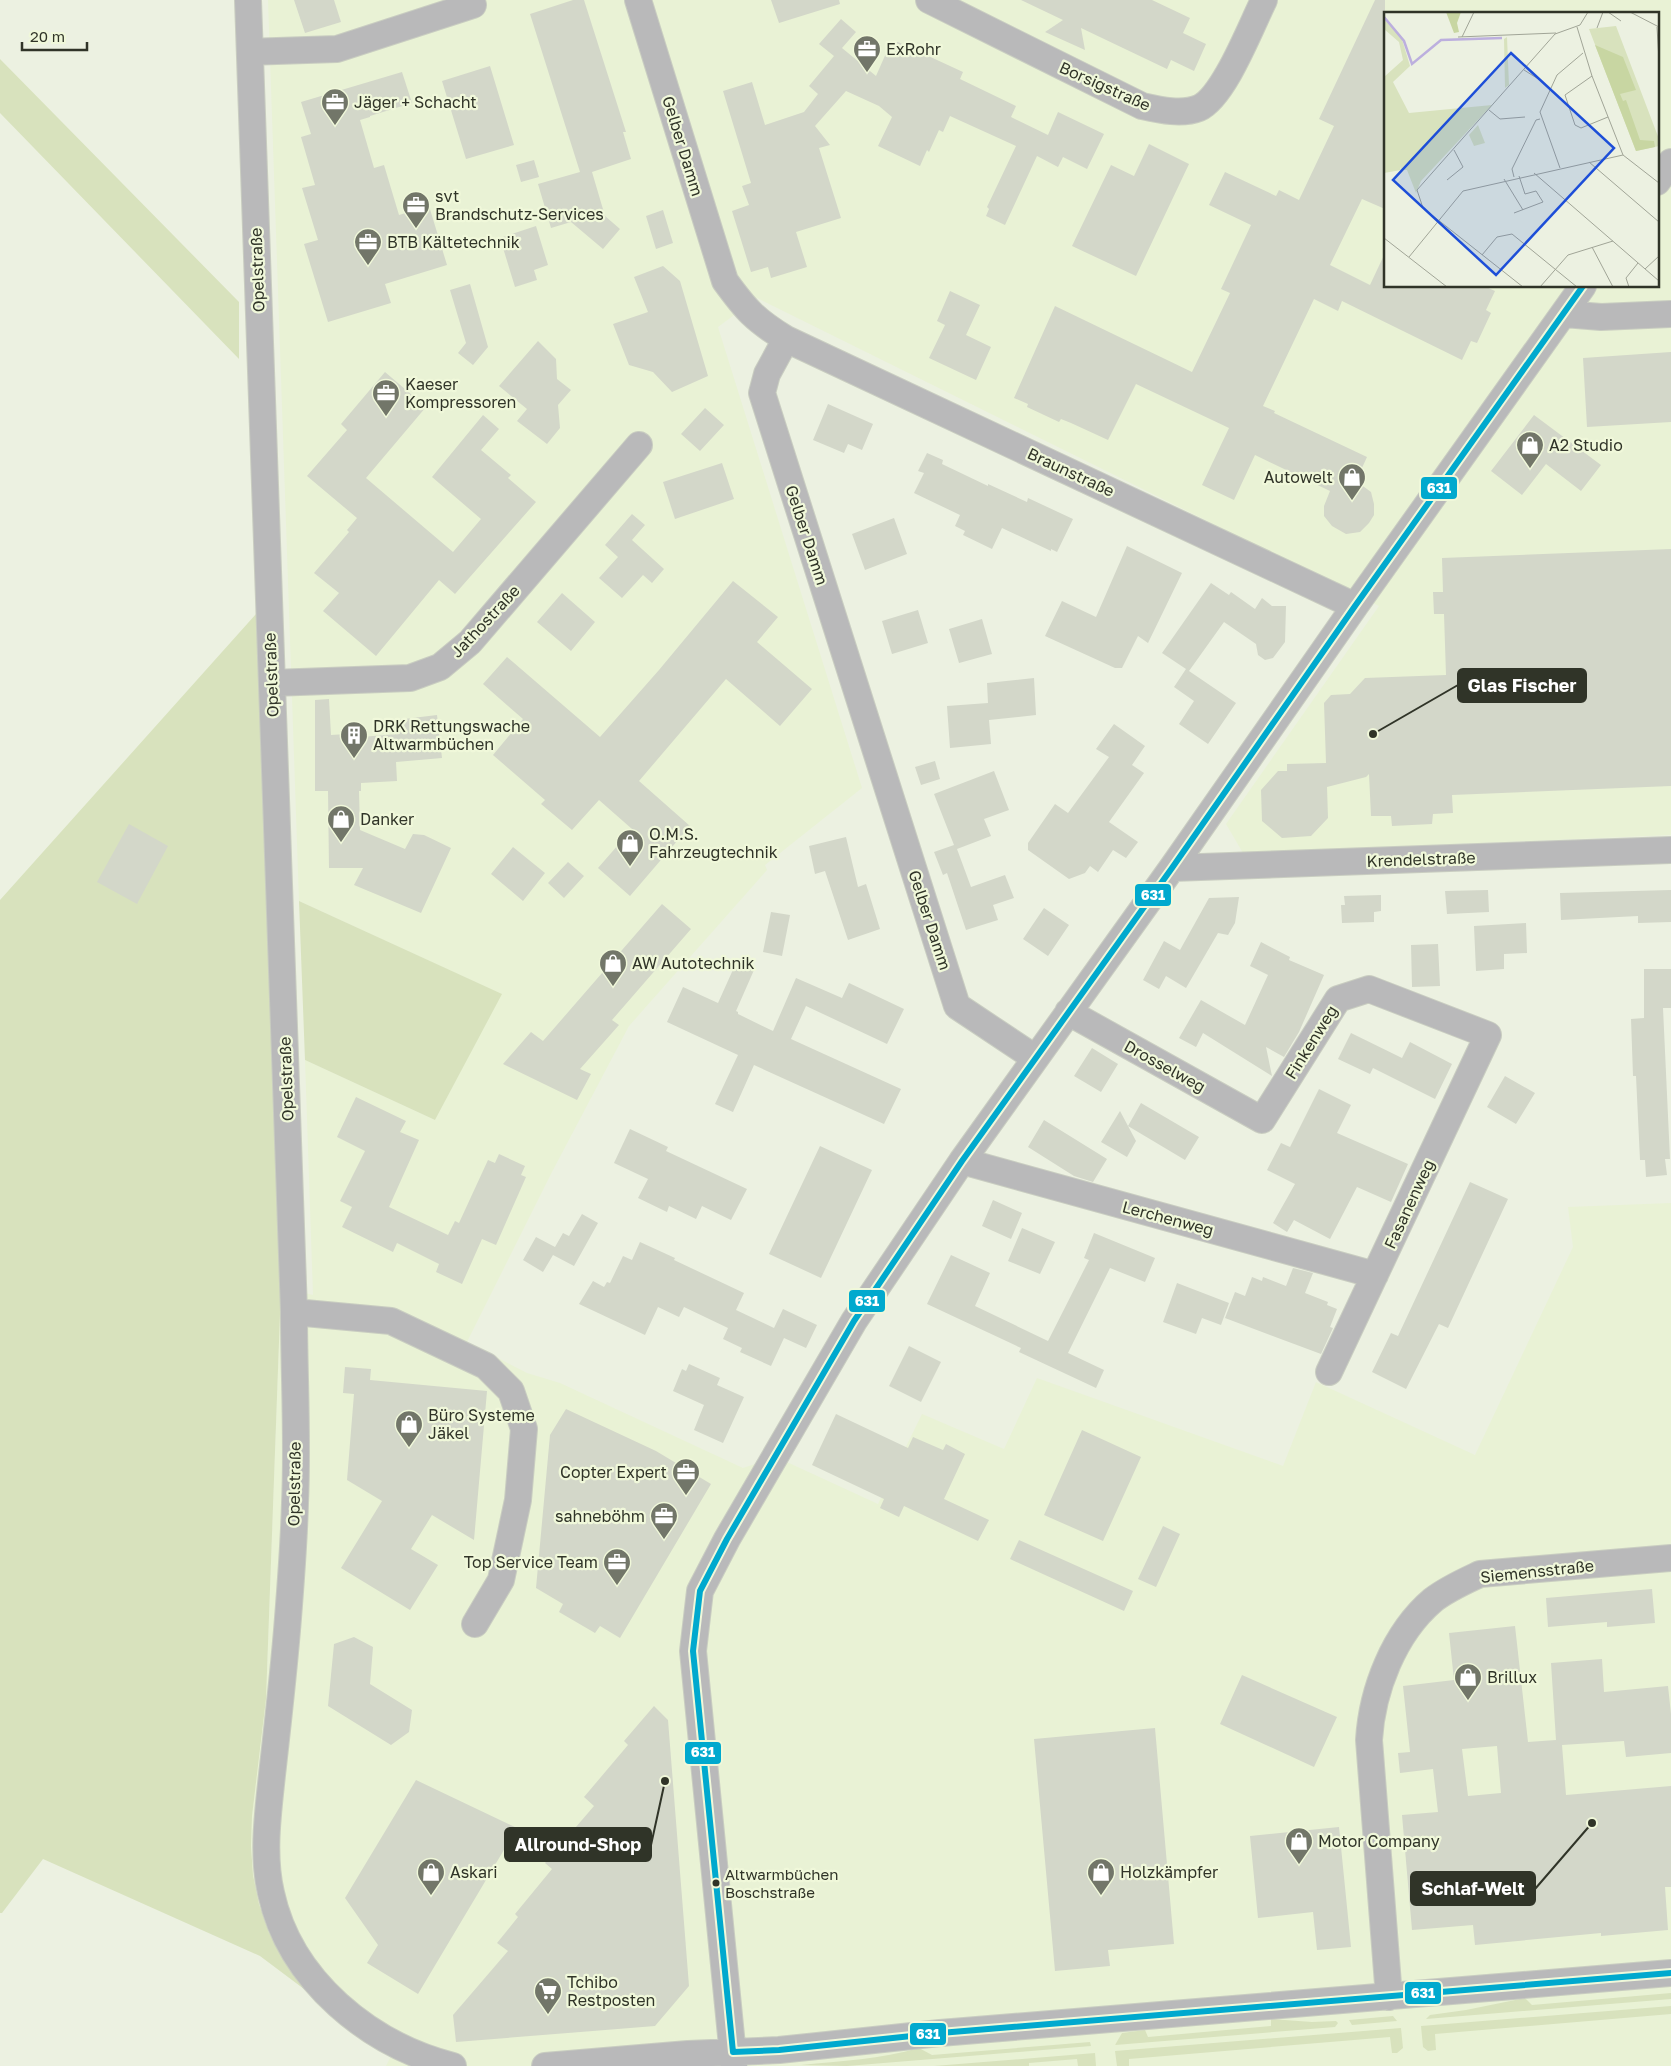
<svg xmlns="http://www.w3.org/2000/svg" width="1671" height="2066" font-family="'Golos Text',sans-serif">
<rect width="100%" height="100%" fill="#ecf1e1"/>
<path fill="#e9f2d5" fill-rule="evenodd" d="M268 0H1671V835L1243 853 1226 824 1379 606 757 298 718 327 862 788 765 865 767 870 629 1026 553 1170 467 1342 527 1373 560 1383 743 1468 776 1457 878 1504 922 1414 1004 1449 1037 1378 1283 1466 1316 1382 1475 1455 1573 1247 1568 1207 1671 1203V2066H386L391 2056 335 2020 308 1992 288 1963 269 1933 259 1904 253 1875 251 1845 252 1816 266 1699 281 1287 313 1295 305 1060 435 1120 501 994 299 901ZM1385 14H1657V286H1385Z"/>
<path fill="#d8e2bd" d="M0 59 239 302V359L0 113Z
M257 613 281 1287 266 1699 252 1816 251 1846 253 1875 259 1904 269 1933 308 1992 260 1956 43 1859 2 1913H0V900Z
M299 901 502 994 435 1120 305 1060Z
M1671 1993V1999L1426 2019 1430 2015 1466 2010 1525 1998 1532 2005Z
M1671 2006V2014L1435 2034 1436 2050 1428 2051 1423 2047 1421 2026Z
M1393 2016 1397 2021 1352 2025 1349 2020Z
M1271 2019 1312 2022 1336 2021 1338 2023 1335 2027 1115 2045 1122 2033 1145 2030 1148 2037 1271 2026Z
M1401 2028 1403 2048 1397 2053H1392L1390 2037 1129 2059V2066H1117L1115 2051Z
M1090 2042 1091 2046 847 2066 801 2065C841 2061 881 2059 919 2048L932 2055Z
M1095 2053 1096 2066H1078L1077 2059 1029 2063V2066H934Z"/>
<path fill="#d3d7c9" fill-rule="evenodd" d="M294 0H334L341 22 305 33Z
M573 0H584L626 132H623L631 159 592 172 605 216 620 229 603 249 571 222 551 228 538 184 580 172 530 14Z
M771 0H839L840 4 779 23Z
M1021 0H1152L1190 18 1183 33 1206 44 1194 71 1171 60 1167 69 1081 28 1085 50 1045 32 1063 20Z
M1375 0H1385V209L1362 199 1330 265 1370 285 1385 253V286H1484L1495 291 1486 310 1491 313 1477 343 1471 341 1462 360 1342 301 1338 311 1314 299 1263 406 1275 411 1274 413 1367 457 1356 481 1371 492 1374 504V515L1369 523 1360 532 1346 534 1332 526 1324 516V506L1330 491 1255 455 1234 500 1202 485 1229 428 1136 384 1108 440 1071 423 1061 419 1059 422 1027 407 1028 404 1014 398 1055 306 1192 372 1230 293 1221 289 1251 225 1209 205 1225 172 1276 196 1279 190 1299 200 1334 126 1319 119Z
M841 19 856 32 842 48 876 76 891 42H898L963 72 960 79 1016 106 1011 117 1048 135 1058 112 1104 134 1087 169 1063 157 1058 167 1037 156 1005 225 986 216 989 209 987 207 1016 146 950 116 943 132 939 130 929 152 927 150 920 166 878 146 892 117 879 106 846 91 815 126 830 145 819 148 841 218 796 232 807 267 771 278 768 267 751 272 732 211 749 205 742 186 751 183 723 91 752 82 765 125 804 112 818 94 809 86 834 56 819 44Z
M490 66 514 145 466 159 442 81Z
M402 72 412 103 370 116V117L360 120 374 168 384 165 399 215 429 206 447 265 385 284 391 303 328 322 304 244 318 240 302 188 315 185 301 137 311 134 301 102Z
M1149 144 1189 164 1136 276 1072 246 1111 165 1134 176Z
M534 160 539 177 521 182 516 165Z
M663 210 673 243 656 249 646 216Z
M536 226 548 265 534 270 537 280 515 287 500 238Z
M663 266 680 281 708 376 672 392 653 372 629 365 613 324 648 312 634 277Z
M470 284 488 347 473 365 458 353 466 343 450 290Z
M950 291 980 305 966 335 991 347 976 380 929 358 945 325 937 321Z
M538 341 556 359 557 379 571 390 558 405 560 428 547 444 517 421 527 409 499 386Z
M1671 352V422L1587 427 1583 358Z
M385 372 426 407 366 478 453 552 481 519 432 477 483 415 499 429 481 450 511 475 508 478 536 502 455 594 439 580 376 656 323 611 339 593 314 573 349 532 347 530 357 518 307 476 347 430 341 424Z
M828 404 873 424 862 450 848 444 844 453 813 440Z
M705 408 724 425 700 451 681 434Z
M1534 415 1601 465 1581 491 1546 464 1522 495 1491 471Z
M927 453 943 460 942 464 988 486V484L1027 502 1028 498 1073 519 1057 552 1051 549V551L1002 528 992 549 963 535 965 531 955 526 960 515 914 493 924 473 918 471Z
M722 463 734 499 675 519 663 482Z
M632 514 645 525 632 540 664 569 652 583 643 575 622 598 599 578 618 557 605 545Z
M894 518 907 554 865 570 852 534Z
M1127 546 1182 573 1148 643 1138 636 1122 668H1115L1045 636 1062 601 1096 617Z
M1671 549V786L1452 795 1453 813 1433 814 1432 824 1392 826 1391 816H1371L1369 774 1366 777 1327 787 1328 818 1311 836 1282 838 1262 821 1261 790 1278 771H1287V764L1326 763 1324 703 1331 695 1350 694 1365 678 1446 675 1444 614H1434L1433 592H1443L1442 558Z
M733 581 778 617 757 642 812 689 780 726 726 679 639 781 690 826 630 896 598 868 632 829 599 800 572 830 541 804 545 800 493 755 523 719 483 684 507 657 600 737 659 670Z
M1211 583 1229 595 1231 592 1255 609 1262 598 1272 606H1286L1285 642 1273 658 1265 660 1258 655 1256 644 1224 622 1189 671 1236 703 1208 744 1179 724 1194 701 1174 687 1186 669 1162 653Z
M562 593 595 622 571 651 537 622Z
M918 610 928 643 892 654 882 621Z
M982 619 992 654 959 663 949 629Z
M1034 678 1036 715 989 720 991 744 950 748 947 706 988 703 987 683Z
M329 699 331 735 361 733V737L398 734 396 720 437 715 442 758 396 762 397 781 361 783V791H359L360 830 405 849 413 834 424 835 451 848 421 913 354 885 363 868H329L328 791H315V700Z
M1114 724 1145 746 1132 765 1144 773 1109 822 1138 842 1126 858 1113 850 1098 872 1090 866 1085 873 1069 879 1028 850V843L1055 804 1068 813 1109 757 1096 749Z
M935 761 940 779 921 785 915 767Z
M994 771 1009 810 984 819 991 836 957 849 971 887 1005 875 1014 898 993 905 998 920 966 930 947 873 943 875 934 852 954 845 934 794Z
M129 824 168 846 137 904 97 882Z
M846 837 858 887 866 884 880 929 848 940 825 871 815 874 809 846Z
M513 847 545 873 523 901 491 874Z
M568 862 584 876 564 898 548 883Z
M1488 890 1489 912 1447 914 1445 891Z
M1671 890V922L1638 923V916L1561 920 1560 893Z
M1381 895V911L1374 912V922L1342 923 1341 905H1345L1344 896Z
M1239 897 1235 923 1228 935 1218 933 1186 988 1166 976 1159 989 1143 980 1164 941 1180 950 1209 898Z
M662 904 691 929 612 1020 619 1025 580 1069 591 1074 577 1100 503 1064 531 1032 543 1041Z
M1044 908 1069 925 1048 956 1023 939Z
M771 912 790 915 782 956 763 952Z
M1526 923 1527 953 1504 954V969L1476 971 1474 926Z
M1261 942 1290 957 1289 960 1324 975 1299 1032 1284 1057 1266 1047 1272 1076 1203 1033 1196 1047 1179 1038 1201 1000 1245 1025 1268 975 1250 966Z
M1438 944 1440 986 1412 987 1411 945Z
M736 963 754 970 736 1011 738 1012V1014L773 1031 796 978 842 998 849 983 904 1009 887 1044 806 1006 791 1039 901 1089 884 1124 754 1065 733 1112 715 1104 738 1055 667 1022 683 987 718 1003Z
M1644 969H1671V1008H1663L1670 1159H1665L1667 1175 1646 1177 1645 1160H1640L1636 1076H1633L1631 1019 1644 1018Z
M1351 1033 1402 1058 1410 1042 1452 1064 1435 1099 1373 1068 1370 1074 1338 1059Z
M1092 1048 1118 1064 1101 1092 1074 1076Z
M1505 1076 1535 1093 1516 1124 1487 1107Z
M1319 1089 1351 1105 1337 1133 1408 1164 1391 1202 1357 1187 1330 1239 1294 1220 1287 1232 1273 1223 1295 1184 1267 1170 1281 1143 1290 1147Z
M356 1097 406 1121 400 1132 419 1140 389 1207 448 1235 455 1221 459 1223 488 1160 495 1163 499 1154 525 1166 521 1175 526 1177 496 1245 482 1239 462 1284 436 1272 439 1264 397 1243 393 1252 342 1227 352 1207 340 1201 365 1151 337 1137Z
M1141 1103 1199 1137 1185 1160 1128 1126Z
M1120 1111 1136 1141 1127 1157 1101 1142Z
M1044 1120 1107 1159 1093 1182 1074 1176 1028 1147Z
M630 1129 668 1147 666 1151 747 1189 731 1220 702 1206 696 1219 669 1206 667 1212 638 1198 648 1179 614 1163Z
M820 1146 872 1170 821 1278 769 1254Z
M1470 1182 1508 1199 1448 1328 1439 1324 1406 1389 1372 1372 1391 1333 1398 1336Z
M993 1200 1022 1213 1011 1239 982 1226Z
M582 1214 598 1223 574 1266 553 1255 543 1272 523 1260 536 1237 555 1247 563 1233 569 1236Z
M1022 1228 1055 1242 1040 1274 1008 1261Z
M1094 1233 1155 1258 1145 1282 1110 1268 1068 1353 1104 1370 1096 1388 1019 1352 1021 1348 927 1304 951 1255 990 1273 975 1306 1048 1341 1089 1260 1084 1258Z
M640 1242 675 1258 674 1260 744 1293 736 1310 774 1328 783 1309 817 1325 806 1348 784 1338 771 1366 740 1352 742 1348 723 1339 728 1328 684 1307 679 1317 658 1307 645 1335 579 1304 593 1281 604 1287 607 1282 610 1283 623 1256 632 1260Z
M1293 1268 1313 1273 1305 1293 1328 1302 1327 1305 1337 1309 1330 1327 1333 1328 1321 1354 1225 1318 1235 1292 1245 1296 1252 1277 1262 1281 1263 1277 1286 1286Z
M1177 1283 1229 1303 1221 1325 1202 1318 1196 1334 1163 1322Z
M909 1346 941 1362 921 1402 889 1386Z
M689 1364 720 1378 717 1385 744 1397 723 1443 694 1430 704 1405 673 1391 682 1369 686 1371Z
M345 1367 371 1369 370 1380 487 1391 474 1540 432 1515 411 1549 438 1565 410 1610 341 1568 382 1501 347 1480 354 1394 343 1393Z
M566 1409 656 1451 711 1484 620 1638 600 1626 595 1633 559 1612 563 1604 536 1588 550 1435Z
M836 1414 908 1448 913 1437 943 1450 946 1444 965 1454 944 1499 989 1520 978 1541 904 1506 899 1517 880 1508 884 1499 812 1465Z
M1082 1430 1141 1457 1103 1541 1044 1515Z
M1163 1526 1180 1534 1156 1587 1138 1579Z
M1019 1540 1133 1591 1124 1611 1010 1559Z
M1652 1589 1655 1623 1607 1627V1622L1548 1627 1546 1598Z
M1515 1626 1528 1742 1556 1740 1551 1663 1602 1659 1604 1692 1668 1686 1671 1714V1753L1626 1757 1624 1741 1562 1745 1566 1795 1671 1786V1887H1665L1668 1930 1601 1936V1933L1475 1945 1473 1925 1412 1930 1402 1815 1438 1812 1433 1769 1400 1773 1398 1753 1410 1752 1403 1686 1454 1680 1449 1633ZM1497 1746 1501 1793 1468 1796 1462 1749Z
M354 1637 373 1647 370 1684 412 1710 409 1732 391 1745 328 1706 334 1644Z
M1242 1675 1337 1717 1314 1767 1220 1724Z
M654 1706 668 1720 689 1986 655 2026 456 2042 453 2015 508 1951 497 1943 518 1917 515 1914 552 1869 545 1863 594 1806 584 1797 628 1745 624 1741Z
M1155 1728 1174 1944 1108 1950 1110 1966 1055 1971 1034 1739Z
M416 1780 517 1828 418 1994 367 1963 378 1945 345 1898Z
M1339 1827 1351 1947 1317 1950 1313 1912 1258 1918 1250 1836Z"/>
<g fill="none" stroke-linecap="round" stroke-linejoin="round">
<g stroke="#c9cdc1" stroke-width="28">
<path id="minor" d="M248 0 294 1312C294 1375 298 1440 295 1503 294 1541 291 1580 288 1618 284 1670 278 1722 272 1775 268 1813 262 1855 271 1893 290 1981 370 2045 453 2066
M638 0 725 281C746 310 755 320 786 339L1355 606
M929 0 1142 106C1160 110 1182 115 1199 108 1224 97 1251 26 1264 0
M250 52 337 49 473 5
M1657 182 1671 162
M1564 314 1601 317 1671 314
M786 339 767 374 762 393 957 1006 1035 1058
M272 683 410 678 440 667 470 642 639 445
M1172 868 1671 850
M1068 1012 1262 1120 1338 999 1369 989 1488 1035 1329 1372
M962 1161 1375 1275
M294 1312 391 1321 486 1366 511 1391 524 1429 518 1500 501 1580 475 1624
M1389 1997 1369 1740C1372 1690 1394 1633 1433 1600 1447 1589 1463 1582 1480 1574L1671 1558
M545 2066 688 2054 779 2050 940 2033 1671 1973
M734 2066 693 1651 700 1591 727 1539 854 1321 962 1161 1172 868 1355 606 1583 286"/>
</g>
<use href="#minor" stroke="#b9b9ba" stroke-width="26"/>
<g stroke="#f0f8da" stroke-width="10">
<path id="bus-1" d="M1583 286 1355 606 1172 868 962 1161 854 1321 727 1539 700 1591 693 1651 733 2052 779 2050 940 2033 1671 1973"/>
</g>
<use href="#bus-1" stroke="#00a9ce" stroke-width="6"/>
</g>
<defs>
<g id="office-pin" transform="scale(1.4375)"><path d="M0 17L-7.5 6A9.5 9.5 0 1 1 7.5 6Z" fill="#727669" stroke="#f0f8da"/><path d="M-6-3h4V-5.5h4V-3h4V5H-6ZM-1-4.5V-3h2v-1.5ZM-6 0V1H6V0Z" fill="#fff"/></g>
<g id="shop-pin" transform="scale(1.4375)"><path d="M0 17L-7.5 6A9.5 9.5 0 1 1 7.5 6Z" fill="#727669" stroke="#f0f8da"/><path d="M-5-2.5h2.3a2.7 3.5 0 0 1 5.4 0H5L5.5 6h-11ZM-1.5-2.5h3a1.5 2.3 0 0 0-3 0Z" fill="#fff"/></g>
<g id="building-pin" transform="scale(1.4375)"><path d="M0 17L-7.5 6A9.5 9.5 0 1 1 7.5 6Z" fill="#727669" stroke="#f0f8da"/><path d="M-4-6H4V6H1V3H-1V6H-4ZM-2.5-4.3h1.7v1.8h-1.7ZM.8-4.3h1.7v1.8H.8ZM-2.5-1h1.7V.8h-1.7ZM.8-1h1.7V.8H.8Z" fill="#fff"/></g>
<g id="supermarket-pin" transform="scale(1.4375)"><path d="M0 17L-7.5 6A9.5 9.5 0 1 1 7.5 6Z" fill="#727669" stroke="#f0f8da"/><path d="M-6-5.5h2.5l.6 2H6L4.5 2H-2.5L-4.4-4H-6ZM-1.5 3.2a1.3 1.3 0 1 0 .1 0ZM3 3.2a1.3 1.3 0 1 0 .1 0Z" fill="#fff"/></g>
</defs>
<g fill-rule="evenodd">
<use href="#office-pin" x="867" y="49"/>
<use href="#office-pin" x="335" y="102"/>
<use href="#office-pin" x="416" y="205"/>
<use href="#office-pin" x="368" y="242"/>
<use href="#office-pin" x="386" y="393"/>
<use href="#shop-pin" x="1530" y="445"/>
<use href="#shop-pin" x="1352" y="477"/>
<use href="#building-pin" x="354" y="735"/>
<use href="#shop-pin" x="341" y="819"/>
<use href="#shop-pin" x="630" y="843"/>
<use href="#shop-pin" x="613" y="963"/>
<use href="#shop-pin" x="409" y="1424"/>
<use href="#office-pin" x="686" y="1472"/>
<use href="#office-pin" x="664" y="1516"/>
<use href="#office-pin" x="617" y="1562"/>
<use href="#shop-pin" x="1468" y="1677"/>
<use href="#shop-pin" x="1299" y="1841"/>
<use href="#shop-pin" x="431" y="1872"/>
<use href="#shop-pin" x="1101" y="1872"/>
<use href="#supermarket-pin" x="548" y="1991"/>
</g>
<circle fill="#303428" stroke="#f0f8da" stroke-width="2" cx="716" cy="1883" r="4.5"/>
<g text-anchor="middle" stroke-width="4.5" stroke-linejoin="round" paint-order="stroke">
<g font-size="15" fill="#303428" stroke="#f0f8da" text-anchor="start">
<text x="725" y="1880">Altwarmbüchen<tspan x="725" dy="18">Boschstraße</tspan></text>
</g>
<g font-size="16" fill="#303428" stroke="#f0f8da" text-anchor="start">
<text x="886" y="55">ExRohr</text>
<text x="354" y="108">Jäger + Schacht</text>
<text x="435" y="202">svt<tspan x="435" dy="18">Brandschutz-Services</tspan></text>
<text x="387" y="248">BTB Kältetechnik</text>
<text x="405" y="390">Kaeser<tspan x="405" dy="18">Kompressoren</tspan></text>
<text x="1549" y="451">A2 Studio</text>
<text x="1333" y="483" text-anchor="end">Autowelt</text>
<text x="373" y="732">DRK Rettungswache<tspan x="373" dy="18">Altwarmbüchen</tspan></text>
<text x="360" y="825">Danker</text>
<text x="649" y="840">O.M.S.<tspan x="649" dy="18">Fahrzeugtechnik</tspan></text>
<text x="632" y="969">AW Autotechnik</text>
<text x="428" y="1421">Büro Systeme<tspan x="428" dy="18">Jäkel</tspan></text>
<text x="667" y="1478" text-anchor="end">Copter Expert</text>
<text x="645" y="1522" text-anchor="end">sahneböhm</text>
<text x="598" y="1568" text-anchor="end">Top Service Team</text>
<text x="1487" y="1683">Brillux</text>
<text x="1318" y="1847">Motor Company</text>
<text x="450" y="1878">Askari</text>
<text x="1120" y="1878">Holzkämpfer</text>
<text x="567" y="1988">Tchibo<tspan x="567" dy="18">Restposten</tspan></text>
</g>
<g font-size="16" fill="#303428" stroke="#f0f8da">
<text transform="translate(1105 86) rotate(24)" y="6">Borsigstraße</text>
<text transform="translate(683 146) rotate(73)" y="6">Gelber Damm</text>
<text transform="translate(257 270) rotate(-92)" y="6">Opelstraße</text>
<text transform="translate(1071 472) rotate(25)" y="6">Braunstraße</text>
<text transform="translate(807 535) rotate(72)" y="6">Gelber Damm</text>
<text transform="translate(485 621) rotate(-47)" y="6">Jathostraße</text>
<text transform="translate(271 675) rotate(-92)" y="6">Opelstraße</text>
<text transform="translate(1421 859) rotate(-2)" y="6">Krendelstraße</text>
<text transform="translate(930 920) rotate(72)" y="6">Gelber Damm</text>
<text transform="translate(1311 1042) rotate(-58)" y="6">Finkenweg</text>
<text transform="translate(1165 1066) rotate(29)" y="6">Drosselweg</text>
<text transform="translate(286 1079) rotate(-92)" y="6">Opelstraße</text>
<text transform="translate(1409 1204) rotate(-65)" y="6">Fasanenweg</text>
<text transform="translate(1168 1218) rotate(15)" y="6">Lerchenweg</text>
<text transform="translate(294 1484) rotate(-89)" y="6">Opelstraße</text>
<text transform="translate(1537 1571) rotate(-6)" y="6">Siemensstraße</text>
</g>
</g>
<g transform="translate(1384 12)">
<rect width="275" height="275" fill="#ecf1e1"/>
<path d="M0 7 17 24 26 54 9 70 25 101 108 93 37 169 32 181 23 158H18L16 155 17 158 0 161V65L19 48 15 30 0 17ZM232 14 275 127V134L252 139 205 17ZM123 25 125 73 121 76 120 27ZM94 113 101 131 90 134 85 123Z" fill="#d8e2bd"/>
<path d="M62 0H77L73 11 75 20 70 21ZM211 33 239 45 252 78 236 82 239 89 242 88 256 128 270 129 271 135 252 139Z" fill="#c8d6a2"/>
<path fill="none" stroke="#bcafde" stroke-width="2.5" d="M0 5 20 29 28 52 57 28 118 26"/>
<path fill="none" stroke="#a1a597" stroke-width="1" d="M224 0 237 9M246 0 275 15M193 15 208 64 239 143 275 171M273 15 275 48M213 16 219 0M74 25 172 21M78 25 90 0M140 58 156 68M208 64 181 83 191 113 197 116 224 105M105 98 116 107 141 105M205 150 275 210M176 156 156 100 173 63 199 41M150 161 275 269M130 165 128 157 152 108 156 107M120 167 139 198M63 168 79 155 70 138M130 201 159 190 152 179 141 182 135 164M0 226 63 275M208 235 229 275M98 243 113 225 128 222 193 275M25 245 79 179 239 143M261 257 275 244M139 275 39 196 33 178 171 22 196 13 204 0M156 275 184 243 229 229M245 275 242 266 254 251"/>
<path fill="#1d4ed8" fill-opacity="0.15" stroke="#1d4ed8" stroke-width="2.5" d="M127 41 230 136 112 263 9 168Z"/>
<rect width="275" height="275" fill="none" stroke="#303428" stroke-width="2.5"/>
</g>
<path fill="none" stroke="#303428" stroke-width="2" d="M1373 734L1458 685M665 1781L651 1845M1592 1823L1535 1889"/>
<g fill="#303428" stroke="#f0f8da" stroke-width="2">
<circle cx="1373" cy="734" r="5"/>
<circle cx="665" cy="1781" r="5"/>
<circle cx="1592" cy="1823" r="5"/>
</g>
<g fill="#303428" stroke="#303428" stroke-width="2">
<rect x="1458" y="669" width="128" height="33" rx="5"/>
<rect x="505" y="1828" width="146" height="33" rx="5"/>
<rect x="1411" y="1872" width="124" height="33" rx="5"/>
</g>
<g font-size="18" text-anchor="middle" font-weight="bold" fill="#fff">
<text x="1522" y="692">Glas Fischer</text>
<text x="578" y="1851">Allround-Shop</text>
<text x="1473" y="1895">Schlaf-Welt</text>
</g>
<g stroke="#f0f8da" stroke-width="2">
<rect x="1420" y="476" width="38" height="24" rx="5" fill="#00a9ce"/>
<rect x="1134" y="883" width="38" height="24" rx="5" fill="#00a9ce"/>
<rect x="848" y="1289" width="38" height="24" rx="5" fill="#00a9ce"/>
<rect x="684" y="1741" width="38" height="24" rx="5" fill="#00a9ce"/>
<rect x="1404" y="1981" width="38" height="24" rx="5" fill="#00a9ce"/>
<rect x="909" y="2022" width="38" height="24" rx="5" fill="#00a9ce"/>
</g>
<g font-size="14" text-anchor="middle" font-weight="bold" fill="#fff">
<text x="1439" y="493">631</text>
<text x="1153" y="900">631</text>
<text x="867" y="1306">631</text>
<text x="703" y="1757">631</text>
<text x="1423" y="1998">631</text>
<text x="928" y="2039">631</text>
</g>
<path d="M22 42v8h65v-8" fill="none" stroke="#303428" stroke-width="2.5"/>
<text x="30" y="42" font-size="15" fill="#303428" stroke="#f0f8da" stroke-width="4" paint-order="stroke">20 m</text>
</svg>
